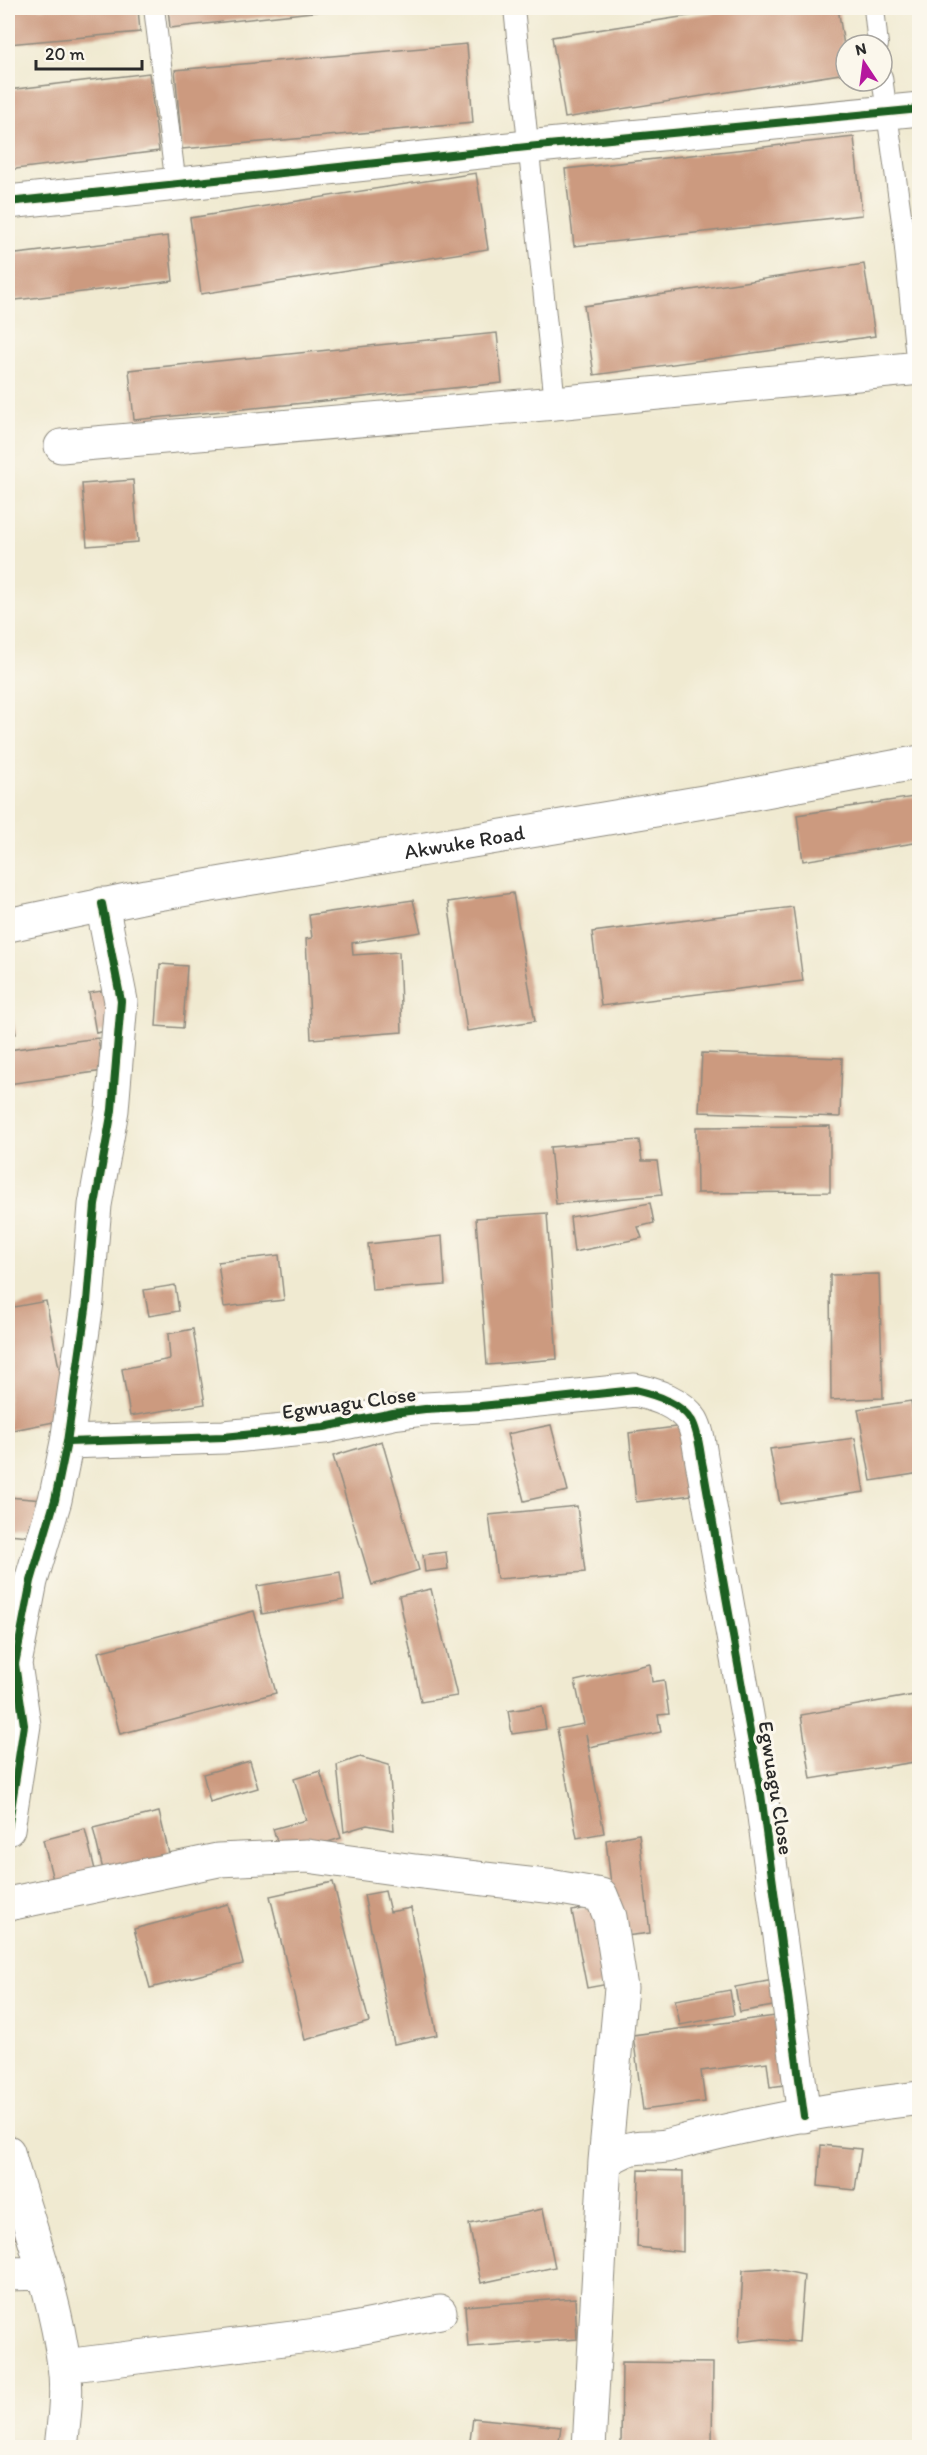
<svg xmlns="http://www.w3.org/2000/svg" width="927" height="2455" font-family="Itim,sans-serif">
<rect width="100%" height="100%" fill="#fbf7ec"/>
<filter id="ink" filterUnits="userSpaceOnUse"><feTurbulence type="fractalNoise" baseFrequency=".0167" numOctaves="2"/><feDisplacementMap in="SourceGraphic" scale="12" xChannelSelector="R" yChannelSelector="G"/><feConvolveMatrix kernelMatrix="1 2 1 2 8 2 1 2 1" color-interpolation-filters="sRGB"/></filter>
<filter id="wash" filterUnits="userSpaceOnUse"><feTurbulence type="fractalNoise" baseFrequency=".008" numOctaves="4" result="noise"/><feDisplacementMap in="SourceGraphic" scale="24" xChannelSelector="R" yChannelSelector="G"/><feGaussianBlur stdDeviation="1.35" result="paint"/><feColorMatrix in="noise" values="0 0 0 0 0 0 0 0 0 0 0 0 0 0 0 0 0 1.4 0 .05"/><feComposite in="paint" operator="in"/></filter>
<g filter="url(#wash)">
<rect width="100%" height="100%" fill="#f0ead1"/>
<g id="blocks">
<path fill="#cc9a7f" d="M8 8H138L140 32 8 44Z
M168 8H339V9L170 28Z
M739 8H838L846 58V73L565 118 552 37Z
M467 44 473 123 182 149 175 70Z
M149 73 159 151 8 170V90Z
M854 137 862 215 574 246 565 169Z
M476 173 488 249 201 294 190 218Z
M168 236 173 281 8 301V255Z
M864 264 875 336 594 375 584 306Z
M497 333 502 383 134 420 129 370Z
M133 480 138 542 87 546 82 484Z
M920 796V842L803 861 797 815Z
M513 893 535 1021 467 1031 448 902Z
M413 900 421 932 352 943 353 955 399 952 402 1032 311 1039 306 939 312 938 309 915Z
M793 907 803 981 601 1006 592 932Z
M160 964 187 966 183 1028 156 1026Z
M108 990 115 1029 96 1033 89 993Z
M8 999 16 1034 8 1036Z
M98 1038 103 1071 8 1084V1050Z
M702 1053 842 1058 840 1117 699 1112Z
M830 1126V1192L697 1193 696 1127Z
M639 1140 642 1161H657L662 1195 556 1204 550 1147Z
M650 1203 654 1223 638 1227 642 1238 574 1252 570 1217Z
M547 1213 557 1359 487 1365 476 1218Z
M442 1236 445 1285 372 1290 368 1244Z
M279 1255 284 1300 224 1307 218 1262Z
M879 1274 883 1398 831 1400 830 1275Z
M175 1285 179 1311 149 1316 144 1290Z
M46 1301 69 1419 8 1431V1308Z
M193 1329 205 1404 130 1416 122 1369 170 1359 168 1334Z
M911 1401 920 1455V1473L871 1481 858 1409Z
M551 1425 568 1491 524 1501 507 1434Z
M691 1425 699 1494 636 1502 629 1433Z
M855 1438 864 1492 780 1504 770 1449Z
M382 1441 419 1570 372 1585 333 1456Z
M8 1497 43 1500 40 1537 8 1534Z
M577 1506 585 1572 497 1579 489 1515Z
M446 1552 448 1569 425 1572 423 1555Z
M340 1572 344 1600 262 1614 257 1586Z
M431 1589 457 1696 421 1702 399 1596Z
M254 1611 276 1693 120 1734 98 1652Z
M650 1664 652 1682 664 1680 669 1714 658 1715 661 1732 589 1747 586 1734 604 1833 577 1838 557 1729 584 1724 575 1681Z
M920 1694V1761L811 1779 801 1715Z
M542 1706 546 1729 512 1734 508 1711Z
M360 1757 389 1765 394 1830 367 1825 344 1832 337 1765Z
M250 1761 258 1788 210 1802 203 1774Z
M320 1771 341 1838 282 1856 273 1829 306 1820 294 1779Z
M159 1812 170 1858 104 1874 93 1828Z
M85 1829 97 1878 55 1888 43 1840Z
M639 1834 650 1933 617 1937 606 1840Z
M333 1882 369 2022 305 2040 270 1896Z
M385 1891 390 1912 411 1908 437 2035 394 2044 364 1895Z
M228 1904 243 1964 150 1988 134 1929Z
M600 1905 614 1983 587 1988 572 1911Z
M779 1979 784 2004 740 2012 735 1987Z
M730 1990 734 2015 680 2025 675 2000Z
M775 2016 784 2085 770 2087 767 2062 701 2071 705 2102 643 2110 633 2035Z
M821 2145 861 2149 855 2190 818 2186Z
M639 2170 683 2171V2252L637 2247Z
M8 2198 18 2238 8 2240Z
M543 2209 555 2267 481 2283 469 2224Z
M770 2268 804 2275 799 2342 764 2339 739 2342 743 2270Z
M575 2298 577 2339 468 2347 465 2306Z
M622 2362 713 2363 712 2448H621Z
M473 2418 561 2427 558 2448H469Z"/>
</g>
</g>
<g filter="url(#ink)">
<use href="#blocks" fill-opacity="0" stroke="#8e8a7e" stroke-width="1.5"/>
<g fill="none" stroke-linecap="round" stroke-linejoin="round">
<g stroke="#8e8a7e" stroke-width="22">
<path id="service" d="M154 8 176 186
M514 8 555 403
M874 8 878 45
M882 77 903 229 917 368"/>
</g>
<g stroke="#8e8a7e" stroke-width="35">
<path id="minor" d="M8 202 527 147 920 109
M61 446 555 403 920 368
M67 1442 224 1437 324 1427 393 1413 425 1409 481 1406 635 1390C656 1395 680 1402 692 1421 699 1433 700 1454 703 1467L761 1794 804 2116
M8 1829 24 1725 15 1664 31 1581 55 1500 67 1442 87 1302 95 1205 112 1110 121 1001 102 904
M8 1904 218 1860 307 1856 415 1871 555 1887 601 1895 610 1917 621 1988 605 2161
M8 2152C27 2222 55 2293 64 2365 68 2392 64 2421 61 2448
M8 2274 44 2273
M64 2366 333 2333 440 2312
M589 2448 605 2161C613 2157 624 2149 634 2148 644 2146 655 2148 666 2146 748 2123 834 2108 920 2098"/>
</g>
<g stroke="#8e8a7e" stroke-width="35">
<g id="secondary">
<path id="s1" d="M8 925 146 896 733 797 920 762"/>
</g>
</g>
<use href="#service" stroke="#fff" stroke-width="20"/>
<use href="#minor" stroke="#fff" stroke-width="33"/>
<use href="#secondary" stroke="#fff" stroke-width="33"/>
<g stroke="#fbf7ec" stroke-width="11">
<path id="cycleway" d="M8 202 527 147 920 109
M67 1442 224 1437 324 1427 393 1413 425 1409 481 1406 635 1390C656 1395 680 1402 692 1421 699 1433 700 1454 703 1467L761 1794 804 2116
M8 1829 24 1725 15 1664 31 1581 55 1500 67 1442 87 1302 95 1205 112 1110 121 1001 102 904"/>
</g>
<use href="#cycleway" stroke="#1b5e20" stroke-width="8"/>
</g>
</g>
<g text-anchor="middle" stroke-width="6" stroke-linejoin="round" paint-order="stroke">
<g font-size="21" fill="#2b2b2b" stroke="#fbf7ec">
<text dy="7" stroke="none"><textPath href="#s1" startOffset="464">Akwuke Road</textPath></text>
<text transform="translate(349 1403) rotate(-8)" y="7">Egwuagu Close</text>
<text transform="translate(776 1788) rotate(81)" y="7">Egwuagu Close</text>
</g>
</g>
<rect width="927" height="2455" fill="none" stroke="#fbf7ec" stroke-width="30"/>
<g transform="translate(864 63) rotate(347)"><circle r="28" fill="#fbf7ec" stroke="#a8a59f" stroke-width="1.5"/>
<path d="M0-4.5L10 22L0 15L-10 22Z" fill="#b5179e"/>
<text y="-9" font-size="16" font-weight="bold" text-anchor="middle" fill="#2b2b2b">N</text>
</g>
<path d="M36 60v9h106v-9" fill="none" stroke="#2b2b2b" stroke-width="3"/>
<text x="45" y="60" font-size="18" fill="#2b2b2b" stroke="#fbf7ec" stroke-width="4.5" paint-order="stroke">20 m</text>
</svg>
